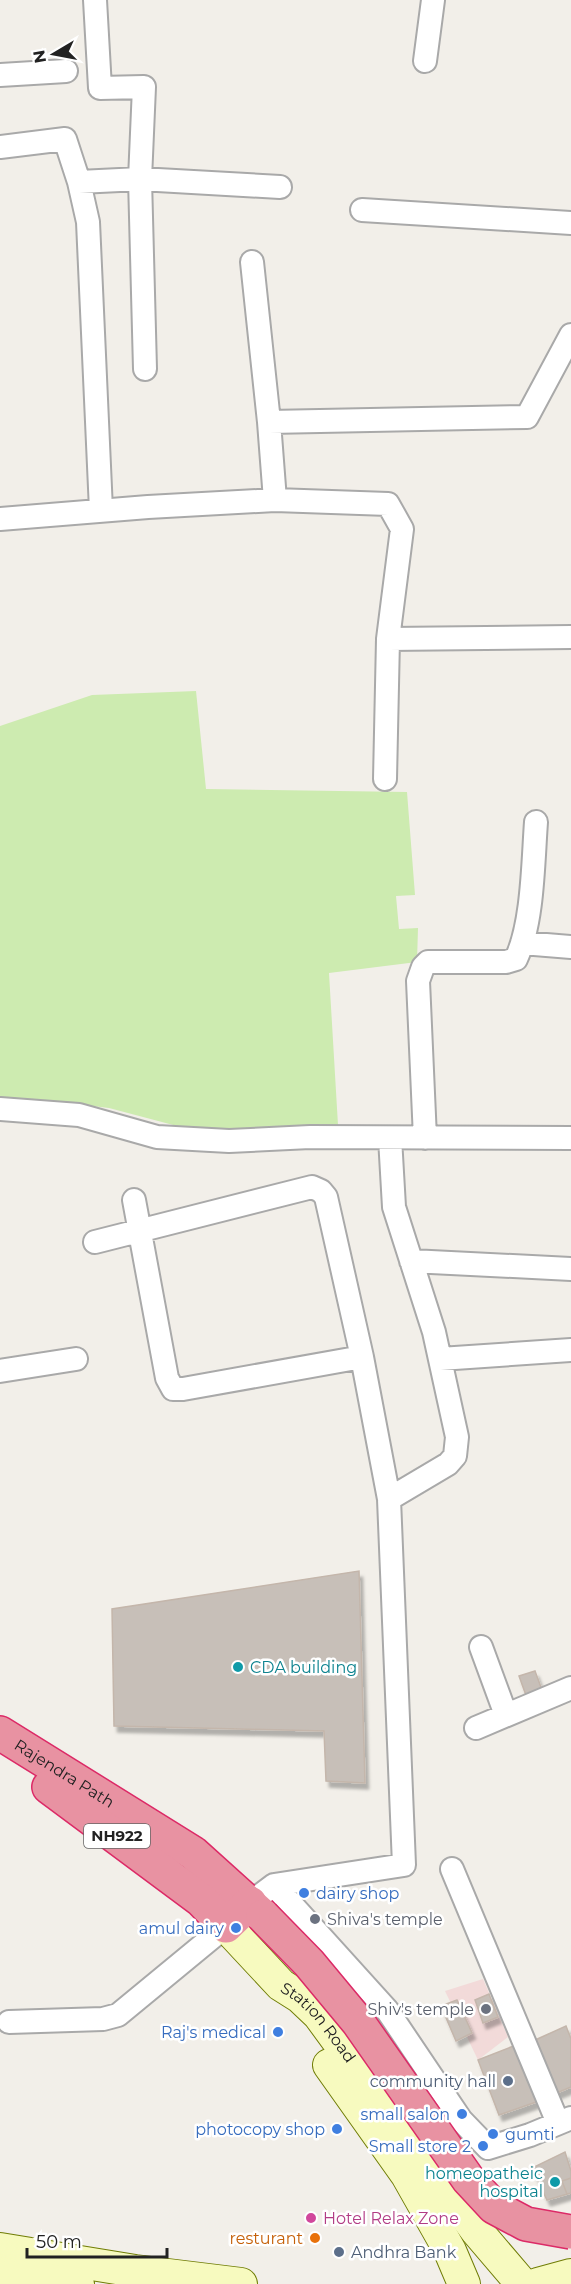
<svg xmlns="http://www.w3.org/2000/svg" width="571" height="2284" font-family="Montserrat,sans-serif">
<defs>
<filter id="shadow"><feDropShadow dx="3.5" dy="6" stdDeviation="1.5" flood-color="#0004"/></filter>
</defs>
<rect width="100%" height="100%" fill="#f2efe9"/>
<path fill="#f2dad9" d="M483 1979 508 2037 478 2060 445 1991Z"/>
<path fill="#cdebb0" d="M196 691 206 789 407 792 415 895 396 896 399 929 418 928 417 962 329 973 338 1125 196 1131 109 1108 42 1100 0 1099V726L92 695Z"/>
<path fill="#c7bfb8" stroke="#c4b6ab" stroke-width="1.5" filter="url(#shadow)" d="M359 1571 365 1783 326 1781 324 1731 114 1726 112 1609Z
M535 1671 543 1693 527 1698 519 1676Z
M489 1994 498 2017 483 2023 475 2000Z
M457 2000 472 2033 456 2041 441 2006Z
M566 2026 571 2039V2087L554 2094 533 2041Z
M516 2045 539 2101 499 2115 478 2060Z
M565 2152 571 2171V2193L547 2200 532 2168Z
M571 2178V2193L567 2194 562 2181Z"/>
<g fill="none" stroke-linecap="round" stroke-linejoin="round">
<g stroke="#a9a9a9" stroke-width="26">
<path id="street" d="M95 0 100 88 144 87 140 179 145 369
M425 61 433 0
M0 75 66 71
M0 147 65 139 79 182 88 222 101 510
M79 182 140 179 280 187
M362 210 571 223
M252 262 269 422
M275 500 269 422 527 417 571 335
M0 519 148 507 275 500 388 504 402 529 388 639 385 779
M388 639 571 637
M522 943 571 947
M0 1109 79 1115 157 1137 229 1141 310 1137 571 1138
M425 1138 418 981 423 967 428 962H506L516 959C533 923 533 862 536 822
M134 1200 167 1378 173 1389H183L362 1357
M95 1242 312 1187 321 1191 326 1197 362 1357 389 1499
M411 1261 571 1269
M440 1359 571 1350
M0 1371 76 1359
M481 1647 506 1715
M476 1728 571 1688
M452 1869 558 2123
M274 1885 387 2010 461 2120 488 2148 530 2135 571 2118
M250 1903 274 1885 404 1865 389 1499 448 1464 455 1456 457 1437 434 1332 394 1207 390 1138
M9 2022 103 2019 118 2015 226 1926"/>
</g>
<g stroke="#707d05" stroke-width="34">
<g id="secondary">
<path id="s1" d="M226 1926 281 1985 300 1997 319 2015 476 2230 522 2284"/>
<path d="M329 2065 407 2175 450 2251 464 2284"/>
<path d="M0 2249 135 2271 241 2284"/>
<path d="M0 2273 78 2284"/>
<path d="M538 2284 571 2275"/>
</g>
</g>
<g stroke="#dc2a67" stroke-width="36">
<g id="highway">
<path id="s2" d="M0 1733 193 1853 263 1916"/>
<path d="M49 1787 201 1900 226 1926 250 1903"/>
</g>
</g>
<use href="#street" stroke="#fff" stroke-width="22"/>
<use href="#secondary" stroke="#f7fabf" stroke-width="32"/>
<use href="#highway" stroke="#e892a2" stroke-width="33"/>
<g stroke="#dc2a67" stroke-width="36" stroke-linecap="butt">
<path id="highway-bridge" d="M263 1916 309 1963 358 2022 468 2179 494 2207 526 2224 571 2232"/>
</g>
<use href="#highway-bridge" stroke="#e892a2" stroke-width="33"/>
</g>
<g fill="#0f9aa8" stroke="#fff" stroke-width="2">
<circle cx="238" cy="1667" r="6"/>
<circle cx="555" cy="2182" r="6"/>
</g>
<g fill="#3f7fe0" stroke="#fff" stroke-width="2">
<circle cx="304" cy="1893" r="6"/>
<circle cx="236" cy="1928" r="6"/>
<circle cx="278" cy="2032" r="6"/>
<circle cx="462" cy="2114" r="6"/>
<circle cx="337" cy="2129" r="6"/>
<circle cx="493" cy="2134" r="6"/>
<circle cx="483" cy="2146" r="6"/>
</g>
<g fill="#6b7280" stroke="#fff" stroke-width="2">
<circle cx="315" cy="1919" r="6"/>
<circle cx="486" cy="2009" r="6"/>
</g>
<g fill="#5c6f8a" stroke="#fff" stroke-width="2">
<circle cx="508" cy="2081" r="6"/>
<circle cx="339" cy="2252" r="6"/>
</g>
<circle fill="#d1479c" stroke="#fff" stroke-width="2" cx="311" cy="2218" r="6"/>
<circle fill="#e8710a" stroke="#fff" stroke-width="2" cx="315" cy="2238" r="6"/>
<g text-anchor="middle" stroke-width="5" stroke-linejoin="round" paint-order="stroke">
<rect fill="#fff" stroke="#646464" stroke-width="1.5" x="84" y="1824" width="66" height="24" rx="4.5"/>
<g font-size="15" font-weight="bold" fill="#222">
<text x="117" y="1841">NH922</text>
</g>
<g font-size="16" fill="#0d838f" stroke="#fff" text-anchor="start">
<text x="250" y="1673">CDA building</text>
<text x="543" y="2179" text-anchor="end">homeopatheic<tspan x="543" dy="18">hospital</tspan></text>
</g>
<g font-size="16" fill="#222" stroke="#fff">
<text dy="6" stroke="none"><textPath href="#s2" startOffset="76">Rajendra Path</textPath></text>
<text dy="6" stroke="none"><textPath href="#s1" startOffset="134">Station Road</textPath></text>
</g>
<g font-size="16" fill="#366cbe" stroke="#fff" text-anchor="end">
<text x="316" y="1899" text-anchor="start">dairy shop</text>
<text x="224" y="1934">amul dairy</text>
<text x="266" y="2038">Raj's medical</text>
<text x="450" y="2120">small salon</text>
<text x="325" y="2135">photocopy shop</text>
<text x="505" y="2140" text-anchor="start">gumti</text>
<text x="471" y="2152">Small store 2</text>
</g>
<g font-size="16" fill="#5b616d" stroke="#fff" text-anchor="start">
<text x="327" y="1925">Shiva's temple</text>
<text x="474" y="2015" text-anchor="end">Shiv's temple</text>
</g>
<g font-size="16" fill="#4e5e75" stroke="#fff" text-anchor="end">
<text x="496" y="2087">community hall</text>
<text x="351" y="2258" text-anchor="start">Andhra Bank</text>
</g>
<g font-size="16" fill="#b23c85" stroke="#fff" text-anchor="start">
<text x="323" y="2224">Hotel Relax Zone</text>
</g>
<g font-size="16" fill="#c56008" stroke="#fff" text-anchor="end">
<text x="303" y="2244">resturant</text>
</g>
</g>
<g transform="translate(54 54) rotate(260)" stroke="#ffffff" stroke-width="4.5" paint-order="stroke">
<path d="M0-4.5L10 22L0 15L-10 22Z" fill="#222222"/>
<text y="-9" font-size="16" font-weight="bold" text-anchor="middle" fill="#222222">N</text>
</g>
<path d="M27 2248v9h140v-9" fill="none" stroke="#222222" stroke-width="3"/>
<text x="36" y="2248" font-size="18" fill="#222222" stroke="#ffffff" stroke-width="4.5" paint-order="stroke">50 m</text>
</svg>
